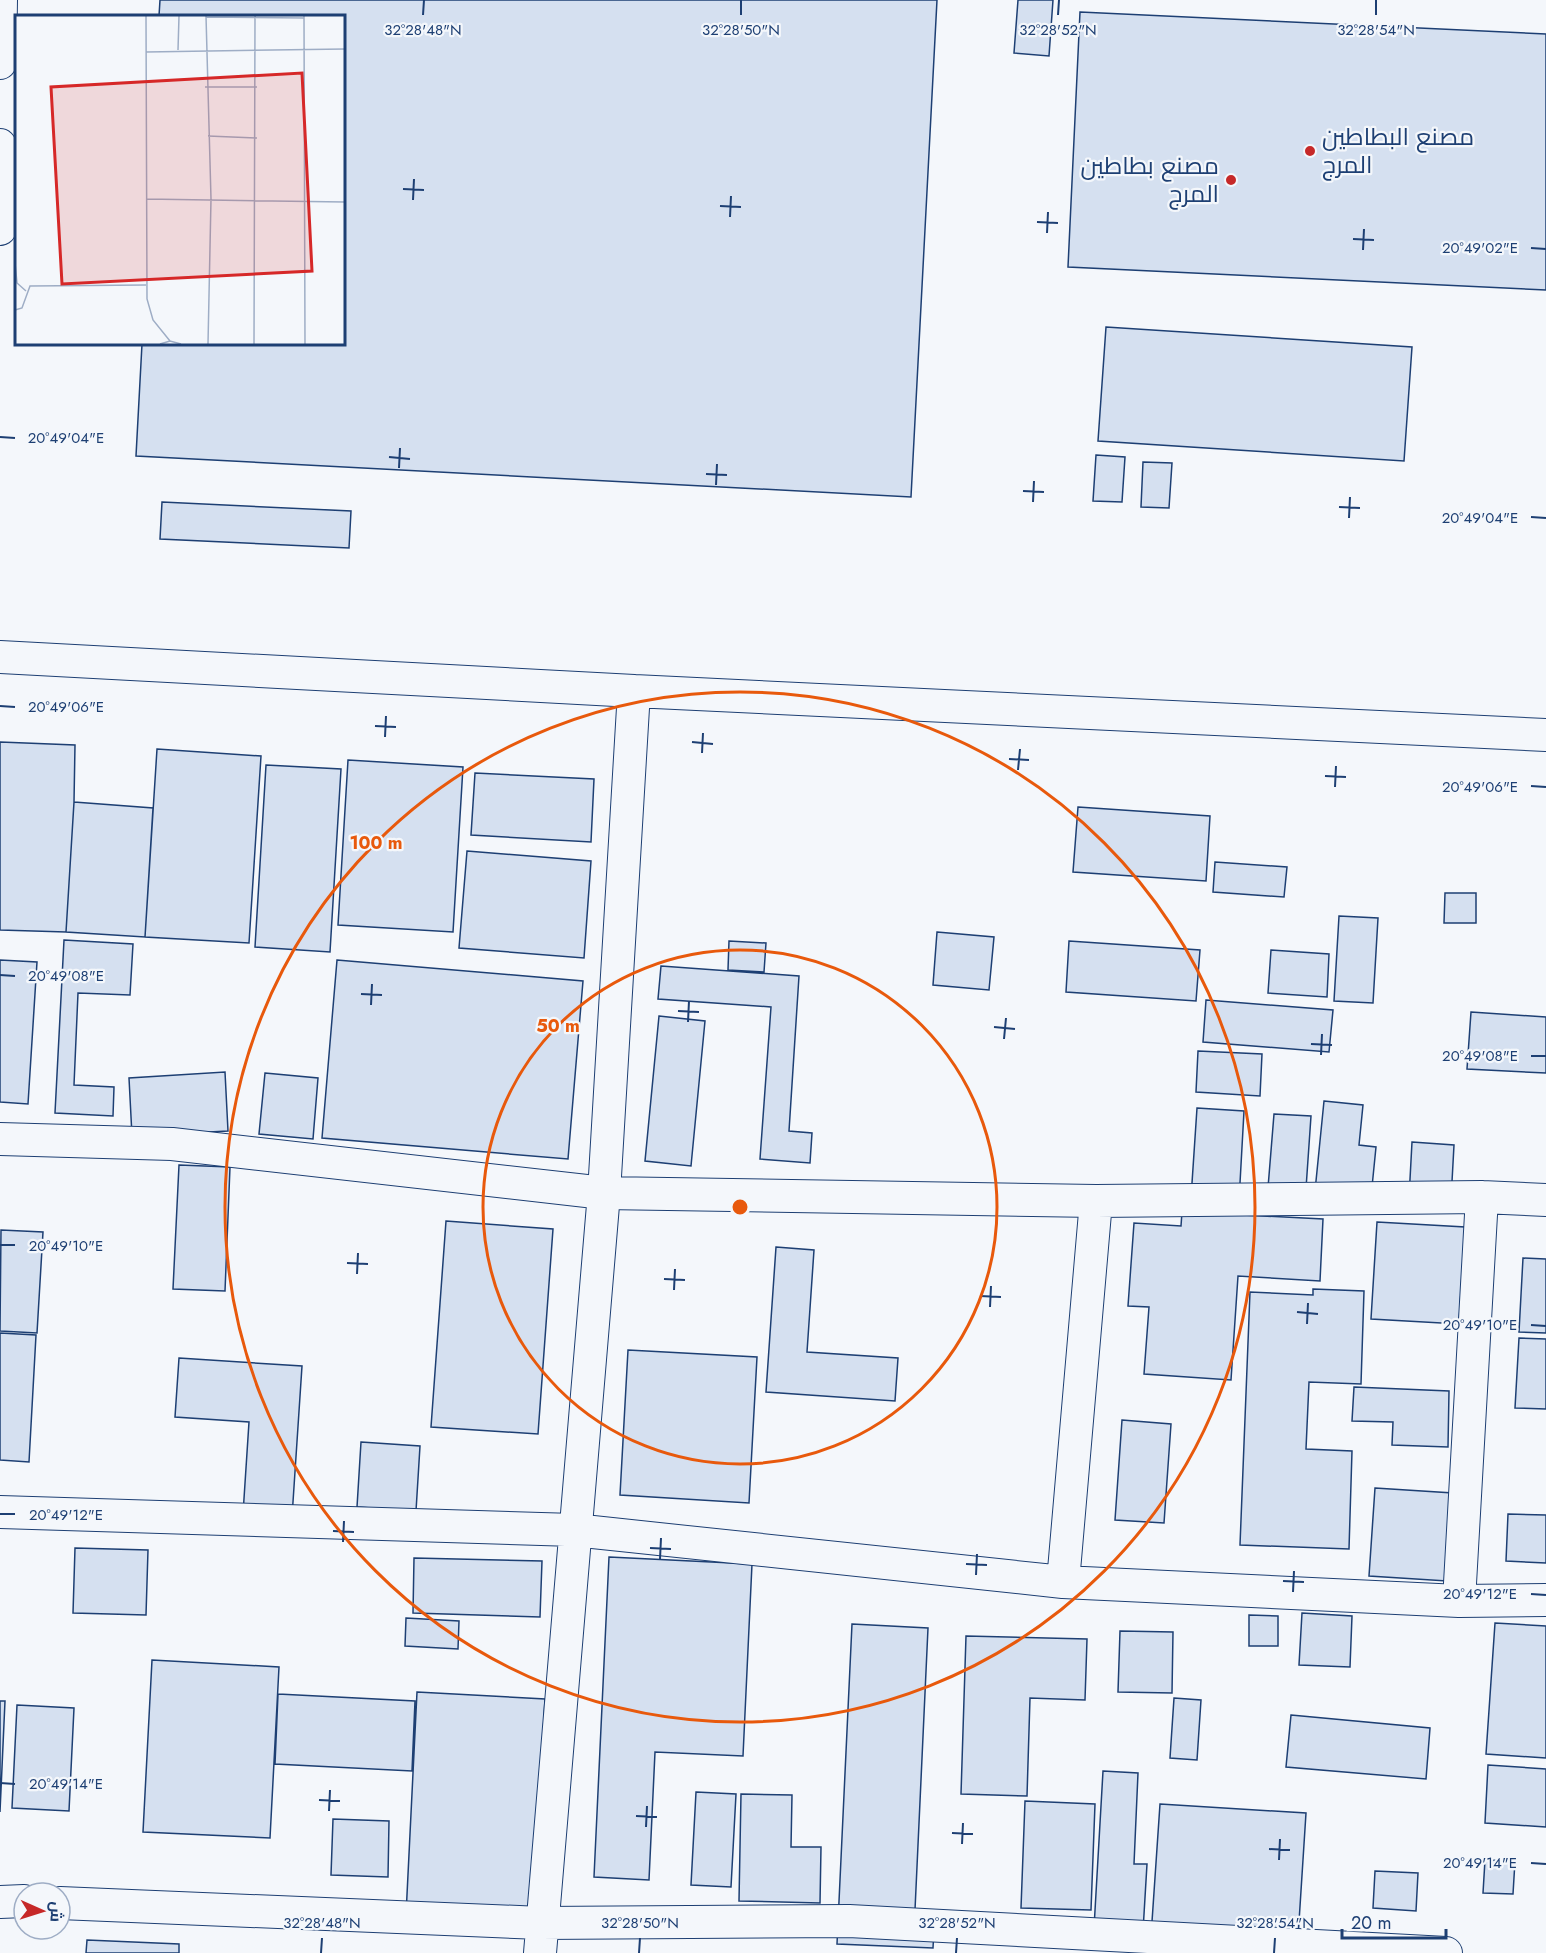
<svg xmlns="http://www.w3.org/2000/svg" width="1546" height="1953" font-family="Jost,Cairo,sans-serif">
<rect width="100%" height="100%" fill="#f4f7fb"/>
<path fill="#d5e0f0" stroke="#1d3f73" stroke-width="1.5" d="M160 0H937L911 497 136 456 142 344H344V16H159Z
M1018 0H1053L1049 56 1014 53Z
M1080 12 1546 34V290L1068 267Z
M1106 327 1412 347 1404 461 1098 441Z
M1096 455 1125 457 1122 502 1093 501Z
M1143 462 1172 463 1169 508 1141 507Z
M162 502 351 511 349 548 160 539Z
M0 742 75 745 74 802 66 932 0 930Z
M157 749 261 756 249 943 145 937Z
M348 760 463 767 453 932 338 925Z
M266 765 341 769 330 952 255 947Z
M475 773 594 779 591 842 471 835Z
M74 802 153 808 145 937 66 932Z
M1078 807 1210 816 1206 881 1073 872Z
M467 851 591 861 584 958 459 948Z
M1215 862 1287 867 1284 897 1213 892Z
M1445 893H1476V923H1444Z
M1339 916 1378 918 1373 1003 1334 1001Z
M937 932 994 937 989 990 933 985Z
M64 940 133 944 130 995 78 993 74 1085 114 1087 113 1116 55 1113Z
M729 941 766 943 764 972 728 970Z
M1069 941 1200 950 1196 1001 1066 992Z
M1271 950 1329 954 1327 997 1268 993Z
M0 960 37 962 28 1104 0 1102Z
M337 960 583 981 568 1159 322 1138Z
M661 966 799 976 789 1131 812 1133 810 1163 760 1159 771 1007 658 999Z
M1206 1000 1333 1010 1329 1052 1203 1042Z
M1471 1012 1546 1017V1073L1467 1069Z
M659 1016 705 1021 691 1166 645 1161Z
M1198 1051 1262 1054 1260 1096 1196 1092Z
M225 1072 228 1131 132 1136 129 1078Z
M265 1073 318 1078 313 1139 259 1134Z
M1324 1101 1363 1105 1359 1145 1376 1147 1370 1207 1314 1201Z
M1197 1108 1244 1111 1239 1201 1191 1198Z
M1274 1114 1311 1116 1305 1203 1267 1200Z
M1412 1142 1454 1145 1451 1200 1409 1198Z
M179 1165 230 1167 225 1291 173 1289Z
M1182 1212 1323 1219 1320 1281 1238 1276 1231 1380 1144 1374 1149 1307 1128 1306 1134 1223 1181 1226Z
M446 1221 553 1229 538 1434 431 1427Z
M1377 1222 1465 1227 1459 1324 1371 1319Z
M1 1230 43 1232 37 1333 0 1331Z
M776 1247 814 1250 807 1352 898 1358 895 1401 766 1392Z
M1523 1258 1546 1259V1333L1519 1332Z
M1313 1289 1364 1291 1361 1384 1309 1382 1306 1449 1352 1451 1349 1549 1240 1545 1250 1292 1313 1295Z
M0 1333 36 1335 29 1462 0 1460Z
M1519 1338 1546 1339V1409L1515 1408Z
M628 1350 757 1357 749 1503 620 1495Z
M179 1358 302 1366 292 1517 243 1514 249 1422 175 1417Z
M1354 1387 1449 1391 1448 1447 1392 1445 1393 1422 1352 1421Z
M1122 1420 1171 1424 1164 1523 1115 1520Z
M361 1442 420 1446 416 1511 357 1507Z
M1375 1488 1453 1493 1447 1581 1369 1576Z
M1508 1514 1546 1515V1563L1506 1561Z
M75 1548 148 1550 146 1615 73 1613Z
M609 1557 752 1564 743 1756 655 1752 649 1880 594 1877Z
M414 1558 542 1561 540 1617 413 1613Z
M1302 1613 1352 1616 1350 1667 1299 1665Z
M1249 1615 1278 1616V1646H1249Z
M406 1618 459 1621 458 1649 405 1646Z
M1495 1623 1546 1626V1758L1486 1754Z
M852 1624 928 1628 915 1910 935 1911 933 1948 837 1944Z
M1120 1631 1173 1632 1172 1693 1118 1692Z
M966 1636 1087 1639 1085 1700 1030 1698 1027 1796 961 1794Z
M152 1660 279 1667 270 1838 143 1832Z
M417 1692 545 1699 533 1921 406 1915Z
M278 1694 415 1701 412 1771 275 1764Z
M1174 1698 1201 1700 1197 1760 1170 1758Z
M0 1701H5L0 1812Z
M17 1705 74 1708 69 1811 12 1808Z
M1291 1715 1430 1728 1426 1779 1286 1767Z
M1488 1765 1546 1769V1827L1485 1823Z
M1103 1771 1138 1773 1134 1864H1147L1143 1931 1094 1928Z
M696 1792 736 1794 731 1887 691 1885Z
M741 1794 792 1795 791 1847H821L820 1903 739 1901Z
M1025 1801 1095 1804 1091 1910 1021 1908Z
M1160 1804 1306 1813 1297 1953 1150 1951Z
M333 1819 389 1821 388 1877 331 1875Z
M1485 1860 1515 1861 1513 1894 1483 1893Z
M1375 1871 1418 1873 1416 1911 1373 1908Z
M87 1940 179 1944V1953H86Z"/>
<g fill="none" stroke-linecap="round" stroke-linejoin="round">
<g stroke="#1d3f73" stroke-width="34">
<path id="minor" d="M0 63 1 0
M0 145 2 219 0 229
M0 657 634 691 1546 735
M0 1139 172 1144 604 1193 1096 1201 1482 1197 1546 1200
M0 1512 574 1530 1063 1582 1459 1601 1546 1600
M1063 1582 1096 1201
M1459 1601 1482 1197
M0 1902 24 1901
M60 1903 541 1923 849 1921 1446 1953
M540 1953 604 1193 634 691"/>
</g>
<use href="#minor" stroke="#f4f7fb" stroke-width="32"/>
</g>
<path fill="none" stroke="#1d3f73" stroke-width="2" d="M423 15 424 0M741 15V0M1058 15 1059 0M1376 15V0M403 189 424 190M413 200 414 179M720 206 741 207M730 217 731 196M1037 222 1058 223M1047 233 1048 212M1353 239 1374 240M1531 248 1546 249M1363 250 1364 229M0 437 15 438M389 457 410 459M399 468 400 448M706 474 727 475M716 485 717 464M1023 491 1044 492M1033 502 1034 481M1339 507 1360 508M1531 517 1546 518M1349 518 1350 497M0 706 15 707M375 726 396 727M385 737 386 716M692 742 713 744M702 753 703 733M1009 759 1029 760M1018 770 1020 749M1325 776 1346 777M1531 786 1546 787M1335 787 1336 766M0 975 15 976M361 994 382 995M371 1005 372 984M678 1011 699 1012M688 1022 689 1001M994 1027 1015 1029M1004 1039 1006 1018M1311 1044 1332 1045M1321 1055 1322 1034M1531 1056H1546M0 1245H15M347 1263 368 1264M357 1274 358 1253M664 1279 685 1280M674 1290 675 1269M980 1296 1001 1297M990 1307 991 1286M1297 1312 1318 1314M1307 1324 1308 1303M1531 1325 1546 1326M0 1514H15M333 1531 354 1532M343 1542 344 1521M650 1548 671 1549M660 1559 661 1538M966 1564 987 1565M976 1575 977 1554M1283 1581 1304 1582M1293 1592 1294 1571M1531 1594 1546 1595M0 1783 15 1784M319 1800 340 1801M329 1811 330 1790M636 1816 657 1817M646 1827 647 1806M952 1833 973 1834M962 1844 963 1823M1269 1849 1290 1850M1279 1860 1280 1839M1531 1863 1546 1864M321 1953 322 1938M639 1953 640 1938M956 1953 957 1938M1274 1953 1275 1938"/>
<g fill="none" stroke="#e8590c" stroke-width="3">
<circle cx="740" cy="1207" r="257"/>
<circle cx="740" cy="1207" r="515"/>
</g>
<g fill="#c62828" stroke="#f4f7fb" stroke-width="2">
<circle cx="1310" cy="151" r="6"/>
<circle cx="1231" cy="180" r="6"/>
</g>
<g text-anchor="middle" stroke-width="4.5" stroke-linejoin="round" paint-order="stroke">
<g font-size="24" fill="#1d3f73" stroke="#f4f7fb" text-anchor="start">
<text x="1322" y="145">مصنع البطاطين<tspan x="1322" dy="28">المرج</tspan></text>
<text x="1219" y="174" text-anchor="end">مصنع بطاطين<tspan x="1219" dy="28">المرج</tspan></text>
</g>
</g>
<g transform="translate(15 15)">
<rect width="330" height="330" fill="#f4f7fb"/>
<path fill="none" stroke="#9eadc5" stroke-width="1.5" d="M131 1 132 284 138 305 155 326M191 1 196 184 193 329M289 1 290 329M191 2 289 3M163 35 164 1M131 37 330 34M190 72H242M193 121 242 123M131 184 330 187M0 248 2 268 11 276M0 295 7 293 15 271 131 270M145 329 155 326 166 329M239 329 240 1"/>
<path fill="#d62828" fill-opacity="0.15" stroke="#d62828" stroke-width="3" d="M287 58 297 256 47 269 36 72Z"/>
<rect width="330" height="330" fill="none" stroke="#1d3f73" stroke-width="3"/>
</g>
<g font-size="15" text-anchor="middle" fill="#1d3f73" stroke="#f4f7fb" stroke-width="4.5" stroke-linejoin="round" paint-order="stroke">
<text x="423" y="35">32°28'48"N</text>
<text x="741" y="35">32°28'50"N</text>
<text x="1058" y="35">32°28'52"N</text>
<text x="1376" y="35">32°28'54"N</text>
<text x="1480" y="253">20°49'02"E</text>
<text x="66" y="443">20°49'04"E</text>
<text x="1480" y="523">20°49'04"E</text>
<text x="66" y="712">20°49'06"E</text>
<text x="1480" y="792">20°49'06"E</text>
<text x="66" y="981">20°49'08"E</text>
<text x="1480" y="1061">20°49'08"E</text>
<text x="66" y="1251">20°49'10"E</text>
<text x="1480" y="1330">20°49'10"E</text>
<text x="66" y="1520">20°49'12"E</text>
<text x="1480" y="1599">20°49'12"E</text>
<text x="66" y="1789">20°49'14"E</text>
<text x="1480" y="1868">20°49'14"E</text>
<text x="322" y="1928">32°28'48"N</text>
<text x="640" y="1928">32°28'50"N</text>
<text x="957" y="1928">32°28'52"N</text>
<text x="1275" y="1928">32°28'54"N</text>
</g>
<circle cx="740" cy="1207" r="9" fill="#e8590c" stroke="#f4f7fb" stroke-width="3"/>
<g font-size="18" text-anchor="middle" font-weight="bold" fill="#e8590c" stroke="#f4f7fb" stroke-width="4.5" stroke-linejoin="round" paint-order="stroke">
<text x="376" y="849">100 m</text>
<text x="558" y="1032">50 m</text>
</g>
<g transform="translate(42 1911) rotate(93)"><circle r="28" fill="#f4f7fb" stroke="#9eadc5" stroke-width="1.5"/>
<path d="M0-4.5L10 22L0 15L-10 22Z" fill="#c62828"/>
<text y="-9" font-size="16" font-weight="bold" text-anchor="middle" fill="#1d3f73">ش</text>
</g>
<path d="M1342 1929v9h104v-9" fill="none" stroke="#1d3f73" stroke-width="3"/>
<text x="1351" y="1929" font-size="18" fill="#1d3f73" stroke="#f4f7fb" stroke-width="4.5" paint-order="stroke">20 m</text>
</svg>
